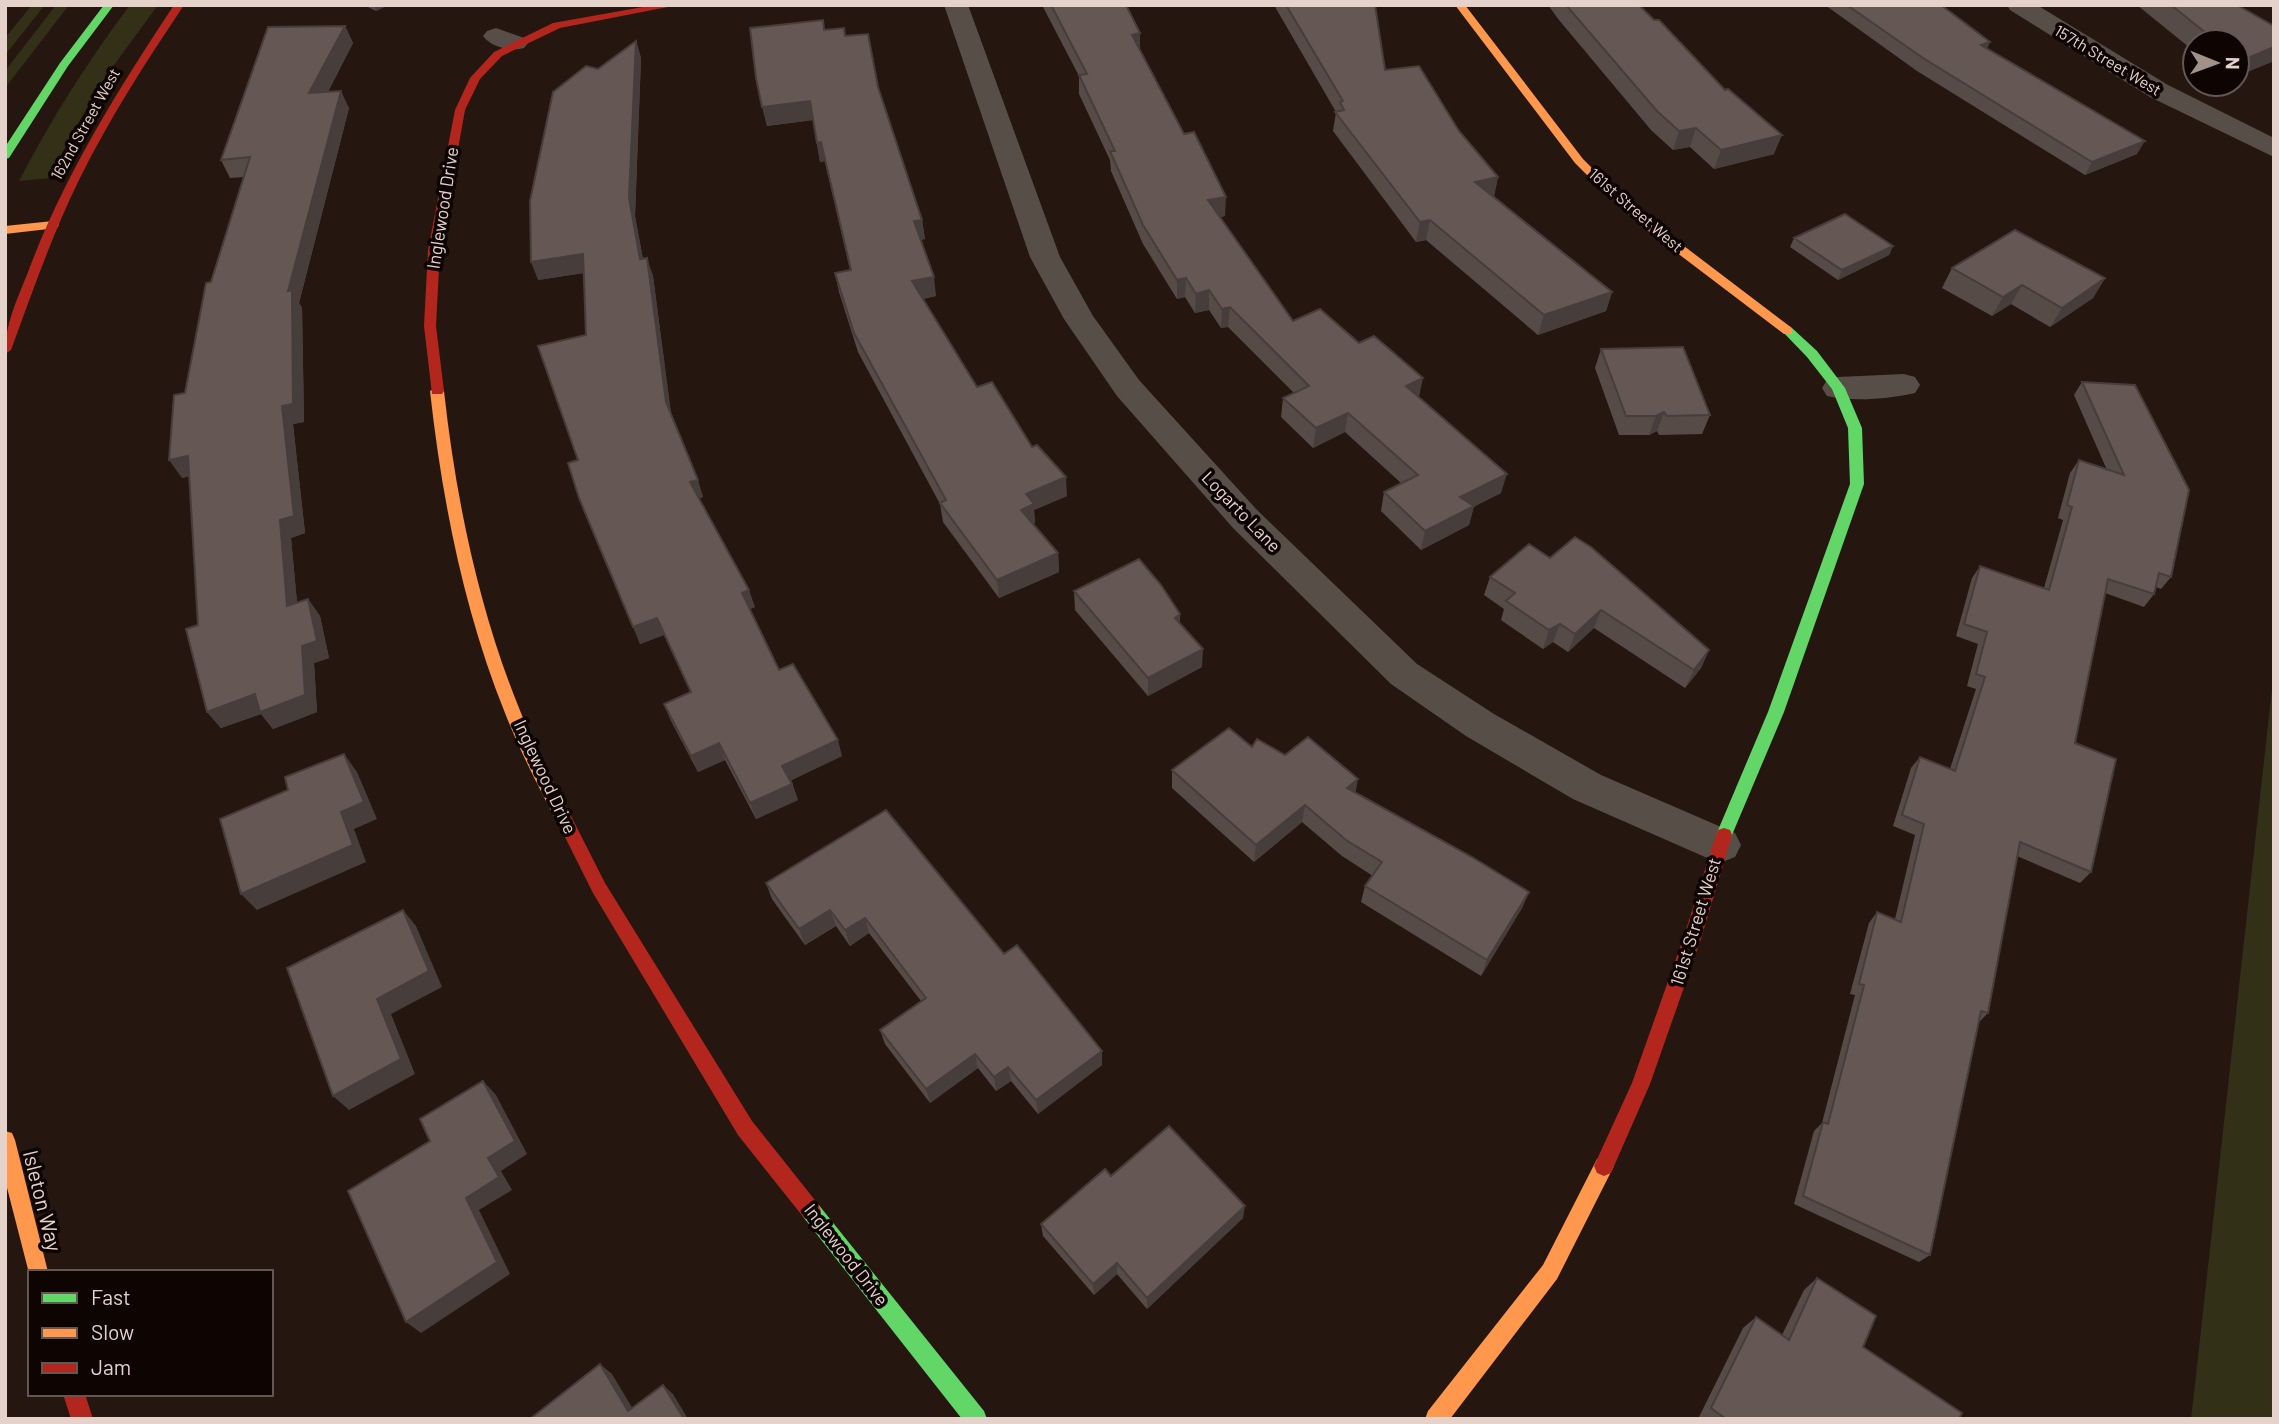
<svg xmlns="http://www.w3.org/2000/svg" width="2279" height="1424" font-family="Barlow,sans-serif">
<rect width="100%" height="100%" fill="#251710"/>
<path fill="#333018" d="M32 5H45L5 55V38Z
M56 5H69L5 88V71Z
M130 5H158L106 76 70 137 50 178 19 181C51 119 88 61 130 5Z
M2274 671V1419H2191L2193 1402Z"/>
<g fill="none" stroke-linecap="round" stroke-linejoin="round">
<path fill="#574f47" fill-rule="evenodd" d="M944 5H968L1060 257 1093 316 1139 380 1257 510 1417 664 1494 714 1601 775 1735 833 1741 845 1735 857 1720 863 1705 857 1573 799 1466 736 1391 684 1233 528 1117 396 1064 319 1030 257Z
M2007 5H2037L2168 85 2274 138V157L2150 97 2010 10Z
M496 28 524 38 528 43 524 48C511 52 491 47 483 36L487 31Z
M1904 374 1915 377 1920 385 1915 393C1890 399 1852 402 1827 396L1822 388 1827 380 1838 377Z"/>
<path fill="#63d668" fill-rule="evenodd" d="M104 5H114L68 66 9 158 5 159V147L60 63Z
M1788 327 1792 328 1817 351 1845 388 1862 428 1864 484 1784 712 1732 835 1730 840 1724 842 1718 840 1716 835 1768 712 1850 484 1848 428 1832 389 1807 357 1782 331Z
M811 1201 818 1204 984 1411 987 1419H962L804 1218 801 1211 804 1204Z"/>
<path fill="#ff974d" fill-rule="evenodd" d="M1455 5H1465L1583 159 1616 192 1651 221 1792 328V334H1784L1643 227 1608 196 1575 163Z
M53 221 59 225 57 228 5 234V226Z
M437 387 444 391C456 500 479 611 521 713 535 750 555 784 572 819L570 824 564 826 558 824C539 788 520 751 505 713 464 611 442 500 430 391Z
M5 1131 12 1133 15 1140 48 1272H30V1277L5 1180Z
M1604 1156 1611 1159 1614 1166 1557 1279 1450 1419H1425L1428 1411 1543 1265 1597 1159Z"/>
<path fill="#b3261e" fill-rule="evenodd" d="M174 5H184C146 62 109 119 79 180 52 235 32 293 11 350L5 354C5 324 17 300 28 272 64 176 117 91 174 5Z
M654 5H678L560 28 502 56 480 79 465 110 440 250 436 326 444 391 442 394H432L424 326 428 250 455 110 470 78 494 52 553 23Z
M564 812 570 814 605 883 752 1121 818 1204 821 1211 818 1218 811 1221 804 1218 738 1135 593 893 556 819 558 814Z
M1724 828 1730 830 1732 835 1701 939 1650 1084 1611 1173 1604 1176 1597 1173 1594 1166 1632 1083 1683 939 1716 835 1718 830Z
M63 1394H85L93 1419H71Z"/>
</g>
<path fill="#574b48" d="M364 5H388L376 11Z
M1042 5H1126L1140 50 1225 216 1220 217 1293 321 1419 397 1501 493 1474 506 1469 525 1421 550 1381 511 1384 492 1401 483 1345 432 1313 448 1281 417 1283 398 1294 393 1228 327 1221 328 1209 310 1195 313 1185 297 1177 299 1143 244 1111 171 1110 160 1079 94V76Z
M1274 5H1375L1385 70 1459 131 1498 177 1494 196 1612 292 1606 311 1538 335 1426 240 1416 242 1333 131 1336 112Z
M1548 5H1639L1774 154 1714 169 1690 147 1673 150 1651 130 1559 20Z
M1825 5H1941L1990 42 1987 48 2137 154 2085 175 1917 71Z
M2137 5H2237L2274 26V61L2237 76V42H2195V52Z
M345 26 353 43 328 92 349 108 299 303 302 308 304 422 293 424 305 533 291 538 297 603 308 599 320 616 329 658 314 663 317 712 273 729 261 714 221 728 207 712 198 625 189 476 182 478 185 393 211 282 244 177 230 178 221 160Z
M825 30 845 36 878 87 922 220 925 239 920 240 936 296 923 299 977 387 1032 447 1067 496 1034 510 1035 523 1033 524 1058 553 1059 572 999 598 943 522 940 504 858 352 839 292 835 273 850 270 825 161 820 162 813 120 767 126 756 78Z
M636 41 641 58 635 216 643 259 653 276 671 415 703 497 699 498 755 607 750 609 779 670 842 756 791 780 798 800 756 819 725 760 698 772 671 721 664 704 691 693 664 635 640 644 578 460 586 335 584 273 538 280 598 69Z
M1794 238 1893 246 1889 255 1838 280 1790 247Z
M1952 268 2105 278 2093 298 2050 327 2011 304 1992 316 1942 288Z
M1601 349 1710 415 1702 434 1659 435 1657 431 1649 435H1619L1595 368Z
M2082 382 2171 577 2161 589 2156 587 2154 594 2144 607 2105 593 2075 743 2091 872 2080 883 2017 856 1988 1013 1979 1022 1930 1255 1919 1262 1794 1204 1814 1131 1822 1123 1855 995 1850 994 1869 923 1877 912 1895 919 1915 835 1893 826 1911 768 1920 757 1950 769 1976 689 1967 686 1978 644 1956 636 1972 578 1980 566 2044 588 2063 520 2058 518 2070 473 2079 460 2107 470 2074 395Z
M1550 558 1709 650 1701 668 1685 688 1594 628 1568 652 1553 642 1543 649 1501 620 1504 609 1484 595 1490 577Z
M1074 591 1180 614V624L1202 667 1148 696 1075 610Z
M1252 747 1356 793 1529 892 1522 908 1481 976 1361 902 1365 886 1373 876 1342 856 1302 822 1254 862 1172 788V770Z
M766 883 1004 954 1102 1065 1038 1114 1011 1081 996 1091 978 1068 930 1103 885 1044 880 1030 921 1001 869 933 850 946 836 926 805 945 772 899Z
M1111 1176 1243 1218 1147 1309 1117 1274 1094 1295 1043 1236 1041 1224Z
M1817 1278 1863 1347 1959 1419H1701L1699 1417 1743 1328 1756 1317 1782 1335 1804 1290Z"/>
<path fill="#473d3b" d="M374 5H388L376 11Z
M345 26 353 43 318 111 309 93Z
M1140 33V52L1132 35Z
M636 41 641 58 635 216 646 277 640 259 629 198Z
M1990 42 1984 55 1981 45Z
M2274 47V61L2237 76 2248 58Z
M341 91 349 108 299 303 302 308 304 422 293 424 305 533 291 538 299 623 287 606 280 520 282 406 288 291Z
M810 101 813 120 767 126 762 107Z
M1696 128 1690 147 1673 150 1679 131Z
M1782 135 1774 154 1714 169 1721 150Z
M2145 141 2137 154 2085 175 2092 162Z
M821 142 825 161 820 162 817 143Z
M1498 177 1494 196 1475 182Z
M1226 197 1225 216 1207 219 1208 200Z
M922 220 925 239 916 240 914 221Z
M1430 220 1426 240 1416 242 1420 222Z
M1893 246 1889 255 1838 280 1842 270Z
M583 254 590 272 538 280 531 262Z
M647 258 653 276 672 420 666 402Z
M934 277 936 296 915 300 912 281Z
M1186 278 1185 297 1177 299V280Z
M2105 278 2093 298 2050 327 2062 308Z
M2022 285 2011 304 1992 316 2003 297Z
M1209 290V310L1195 313 1196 294Z
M1612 292 1606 311 1538 335 1544 315Z
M1230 307 1228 327 1221 328 1222 309Z
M1423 378 1419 397 1406 386Z
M1664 412 1657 431 1649 435 1656 416Z
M1348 413 1345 432 1313 448 1316 428Z
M188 456 200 474 182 478 169 460Z
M1507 474 1501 493 1456 516 1460 497Z
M1066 477 1067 496 1034 510 1035 523 1022 529 1021 510 1026 494Z
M698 480 703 497 696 499 690 482Z
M1474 506 1469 525 1421 550 1425 531Z
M1058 553 1059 572 999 598 997 580Z
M749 590 755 607 748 610 742 593Z
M308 599 320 616 329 658 314 663 317 712 273 729 261 714 221 728 207 712 255 694 302 646Z
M1601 610 1594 628 1568 652 1575 634Z
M1180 614V633L1175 618Z
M657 618 664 635 640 644 633 627Z
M1560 624 1553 642 1543 649 1549 630Z
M1203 649 1202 667 1148 696V678Z
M1709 650 1701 668 1685 688 1694 670Z
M838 740 842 756 788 782 782 766Z
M719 743 725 760 698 772 691 756Z
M344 754 357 772 377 819 354 829 366 862 257 910 241 894 341 812Z
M1358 779 1355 796 1347 788Z
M792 784 798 800 756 819 750 803Z
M1305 805 1302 822 1254 862 1256 845Z
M1529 892 1522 908 1481 976 1487 960Z
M403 910 416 926 442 987 391 1014 415 1074 349 1110 333 1096 377 999Z
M830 910 836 926 805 945 799 929Z
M865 918 869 933 850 946 845 930Z
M1102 1051V1065L1038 1114 1036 1100Z
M975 1054 978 1068 930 1103 926 1089Z
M1008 1067 1011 1081 996 1091 994 1077Z
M483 1081 496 1095 527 1154 501 1171 512 1190 479 1210 510 1274 421 1333 406 1322 466 1198 488 1158Z
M1245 1206 1243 1218 1147 1309V1298Z
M1117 1263V1274L1094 1295 1093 1284Z
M600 1364 612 1374 639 1419 628 1411Z
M663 1385 673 1394 688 1419H684Z"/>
<path fill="#655754" stroke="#473d3b" stroke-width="2" d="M1051 5H1126L1140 33 1132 35 1184 134 1194 132 1226 197 1208 200 1293 321 1320 309 1359 343 1374 336 1423 378 1406 386 1507 474 1460 497 1474 506 1425 531 1384 492 1418 475 1348 413 1316 428 1283 398 1309 386 1230 307 1222 309 1209 290 1196 294 1186 278 1177 280 1143 225 1110 151H1115L1079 75 1087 74Z
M1286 5H1375L1385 70 1419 66 1459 131 1498 177 1475 182 1612 292 1544 315 1430 220 1420 222 1335 112 1344 110 1340 102 1343 101Z
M1566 5H1639L1654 20H1659L1725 90 1728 89 1782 135 1721 150 1696 128 1679 131 1657 111Z
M1847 5H1941L1990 42 1981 45 2145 141 2092 162 1923 58Z
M2171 5H2237L2274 26V47L2248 58 2237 52V42L2216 41Z
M823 20 824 30 844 28 845 36 868 34 878 87 922 220 914 221 934 277 912 281 977 387 992 382 1032 447 1037 445 1066 477 1026 494 1034 504 1021 510 1058 553 997 580 940 503 946 500 854 333 835 273 851 270 821 142 817 143 810 101 762 107 756 78 750 28Z
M345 26 309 93 341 91 288 291 292 290 293 404 282 406 294 516 280 520 287 606 308 599 317 641 302 646 305 695 260 712 255 694 207 712 186 629 198 625 188 456 169 460 174 395 185 393 206 283 211 282 250 157 221 160 268 27Z
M636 41 629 198 640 259 647 258 666 402 698 480 690 482 749 590 742 593 779 670 793 664 838 740 782 766 792 784 750 803 719 743 691 756 664 704 691 692 657 618 633 627 579 498 568 463 578 460 538 346 586 335 583 254 531 262 530 201 553 92 586 66 598 69Z
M1845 214 1893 246 1842 270 1794 238Z
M2015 230 2105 278 2062 308 2022 285 2003 297 1952 268Z
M1683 347 1710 415 1667 416 1664 412 1656 416H1626L1601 349Z
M2082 382 2135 385 2189 490 2171 577 2159 573 2154 594 2108 579 2075 743 2116 759 2091 872 2020 842 1988 1013 1981 1011 1930 1255 1803 1196 1823 1122 1828 1124 1864 985 1859 984 1877 912 1901 922 1924 824 1902 815 1920 757 1955 771 1985 677 1976 674 1987 632 1964 624 1980 566 2049 590 2072 507 2067 505 2079 460 2124 475Z
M1575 537 1591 547 1709 650 1694 670 1601 610 1575 634 1560 624 1549 630 1506 601 1515 593 1490 577 1529 544 1550 558Z
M1139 559 1161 585 1180 614 1175 618 1203 649 1148 678 1074 591Z
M1229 728 1252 747 1257 739 1285 755 1308 737 1358 779 1347 788 1472 857 1529 892 1487 960 1365 886 1382 862 1346 840 1305 805 1256 845 1172 770Z
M344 754 364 802 341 812 353 845 241 894 220 819 288 790 285 777Z
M886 810 1004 954 1017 945 1102 1051 1036 1100 1008 1067 994 1077 975 1054 926 1089 880 1030 926 998 865 918 845 930 830 910 799 929 766 883Z
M403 910 429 971 377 999 401 1059 333 1096 287 968Z
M483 1081 515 1141 488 1158 499 1177 466 1198 497 1262 406 1322 348 1191 430 1141 420 1119Z
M1169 1126 1245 1206 1147 1298 1117 1263 1093 1284 1041 1224 1105 1169 1111 1176Z
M1817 1278 1876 1316 1863 1347 1962 1413 1959 1419H1726L1711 1408 1756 1317 1789 1340Z
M600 1364 628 1411 663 1385 684 1419H530Z"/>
<g text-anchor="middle" stroke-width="7" stroke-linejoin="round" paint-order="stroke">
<g font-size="16" fill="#e5d2ca" stroke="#0e0402">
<text transform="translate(2108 60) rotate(31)" y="6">157th Street West</text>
<text transform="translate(85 124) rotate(-61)" y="6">162nd Street West</text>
<text transform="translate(1636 210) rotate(41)" y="6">161st Street West</text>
</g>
<g font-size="18" fill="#e5d2ca" stroke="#0e0402">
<text transform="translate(443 208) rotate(-81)" y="6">Inglewood Drive</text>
<text transform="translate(1241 512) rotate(46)" y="6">Logarto Lane</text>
<text transform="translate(545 777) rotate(65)" y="6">Inglewood Drive</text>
<text transform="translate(1696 922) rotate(-73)" y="6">161st Street West</text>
<text transform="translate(846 1255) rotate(52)" y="6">Inglewood Drive</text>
</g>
<g font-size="21" fill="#e5d2ca" stroke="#0e0402">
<text transform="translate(42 1201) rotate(76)" y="7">Isleton Way</text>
</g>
</g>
<rect width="2279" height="1424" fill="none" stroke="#e5d2ca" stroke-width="14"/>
<rect x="28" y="1270" width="245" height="126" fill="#0e0402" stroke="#645652" stroke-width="2"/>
<rect x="42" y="1293" width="35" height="10" fill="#63d668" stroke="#645652" stroke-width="2"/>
<text x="91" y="1305" font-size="21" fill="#e5d2ca">Fast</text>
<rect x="42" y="1328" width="35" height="10" fill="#ff974d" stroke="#645652" stroke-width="2"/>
<text x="91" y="1340" font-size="21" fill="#e5d2ca">Slow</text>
<rect x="42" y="1363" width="35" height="10" fill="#b3261e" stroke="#645652" stroke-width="2"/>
<text x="91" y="1375" font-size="21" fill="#e5d2ca">Jam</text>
<g transform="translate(2216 63) rotate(91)"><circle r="33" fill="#0e0402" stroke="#645652" stroke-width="2"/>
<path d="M0-5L12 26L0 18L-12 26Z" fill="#a29189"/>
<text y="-10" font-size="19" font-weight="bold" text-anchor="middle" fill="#e5d2ca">N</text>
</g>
</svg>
